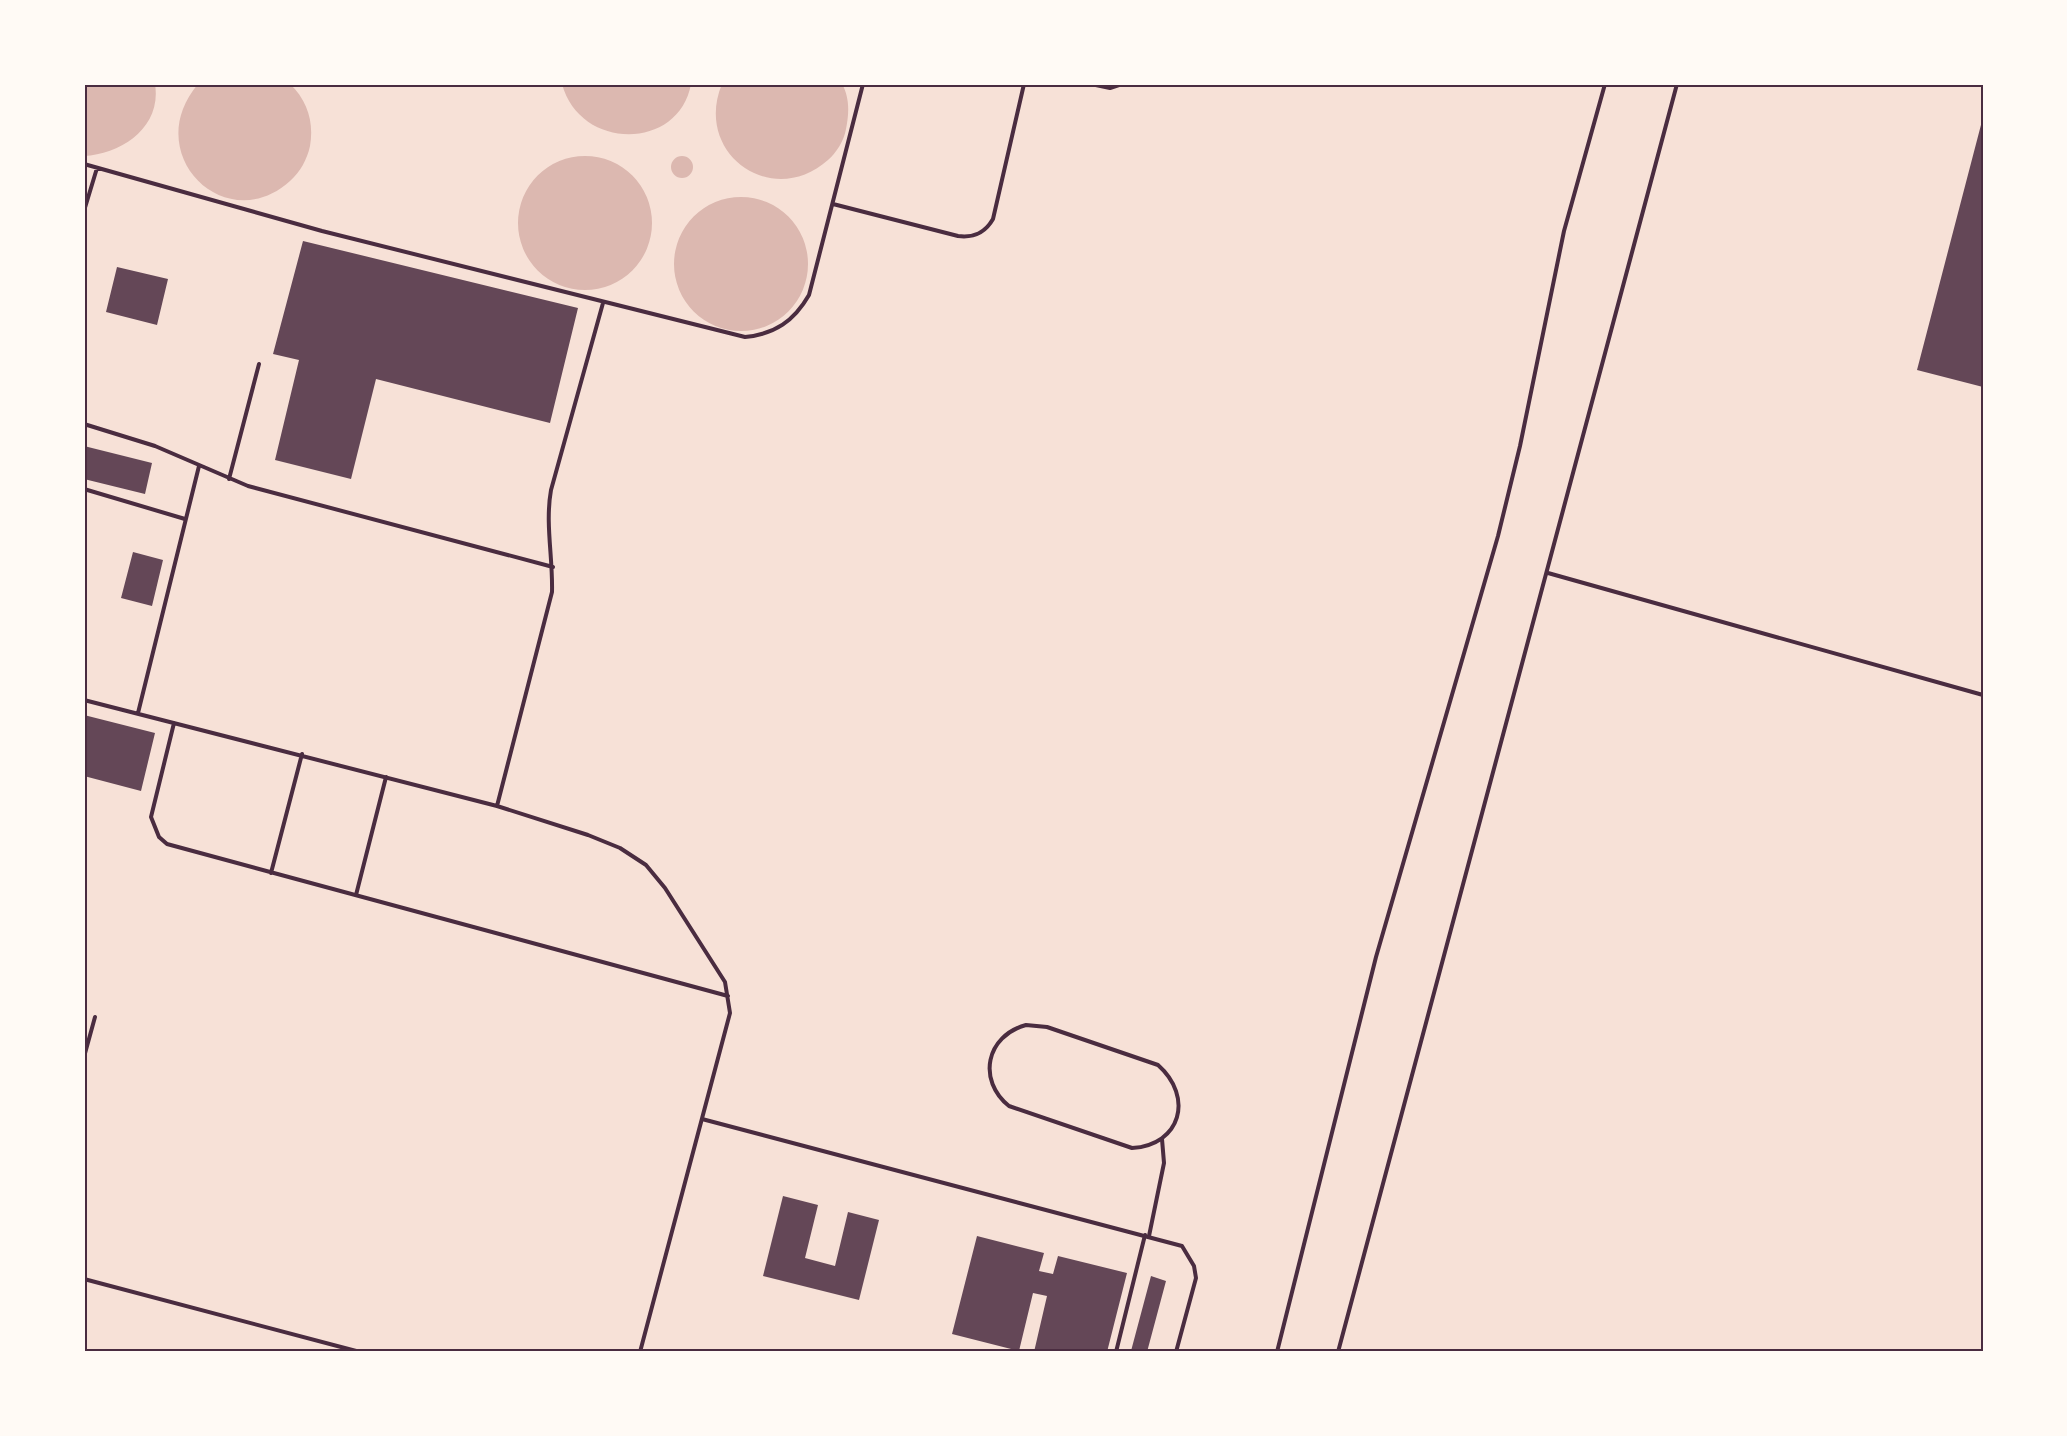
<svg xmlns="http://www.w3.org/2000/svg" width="2067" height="1436" font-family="'Work Sans',sans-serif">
<rect width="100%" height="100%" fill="#f7e1d7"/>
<path fill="#dcb8b0" d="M84 84H155C162 127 122 154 84 156Z
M198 84H290C308 101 314 123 310 146 307 160 300 172 290 181 226 239 139 154 198 84Z
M562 84H691C679 151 580 151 562 84Z
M722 84H842C850 98 849 114 846 129 844 141 836 153 828 160 772 210 693 153 722 84Z
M518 223a67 67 0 1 1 134 0a67 67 0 1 1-134 0Z
M671 167a11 11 0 1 1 22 0a11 11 0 1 1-22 0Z
M674 264a67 67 0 1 1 134 0a67 67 0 1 1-134 0Z"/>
<path fill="#644757" d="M1982 121H1983V387L1917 370Z
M303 241 578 308 550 423 376 379 351 479 275 460 299 360 273 354Z
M117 267 168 279 157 325 106 312Z
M84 446 152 463 145 494 84 479Z
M133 552 163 560 152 606 121 598Z
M84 715 155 733 141 791 84 776Z
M783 1196 818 1205 805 1258 835 1266 848 1212 879 1220 859 1300 763 1276Z
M977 1236 1044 1253 1039 1271 1053 1274 1058 1256 1127 1273 1107 1352H1034L1047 1296 1033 1293 1019 1351 952 1334Z
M1151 1276 1166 1281 1147 1352H1136L1131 1351Z"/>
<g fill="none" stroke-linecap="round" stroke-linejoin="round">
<path stroke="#4a2c40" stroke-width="4" d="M1091 84 1110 88 1122 84
M84 164 322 231 745 337C775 334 794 321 809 295L863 84
M833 204 958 236C974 238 985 233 993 219L1024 84
M84 211 97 168
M84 424 155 446 248 486 553 567
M229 479 259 364
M84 489 185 519
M1548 573 1983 695
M84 700 497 806 588 835 620 848 646 865 665 888 725 982 730 1013 640 1352
M138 713 199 466
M174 723 151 817 159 837 167 844 728 996
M497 806 552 592C553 557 545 524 551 490L603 303
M271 873 302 754
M356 895 386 777
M1026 1025 1047 1027 1158 1065C1194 1097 1181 1145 1132 1148L1009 1106C977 1080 986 1036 1026 1025Z
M84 1057 95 1017
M702 1119 1182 1246 1194 1266 1196 1278 1176 1352
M1149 1236 1164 1163 1162 1139
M84 1279 360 1352
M1116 1352 1145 1235
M1277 1352 1376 957 1498 536 1520 446 1564 231 1605 84
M1338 1352 1677 84"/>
</g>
<rect width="2067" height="1436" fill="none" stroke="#fffaf5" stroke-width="171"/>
<rect x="86" y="86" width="1896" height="1264" fill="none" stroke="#4a2c40" stroke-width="2"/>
</svg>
